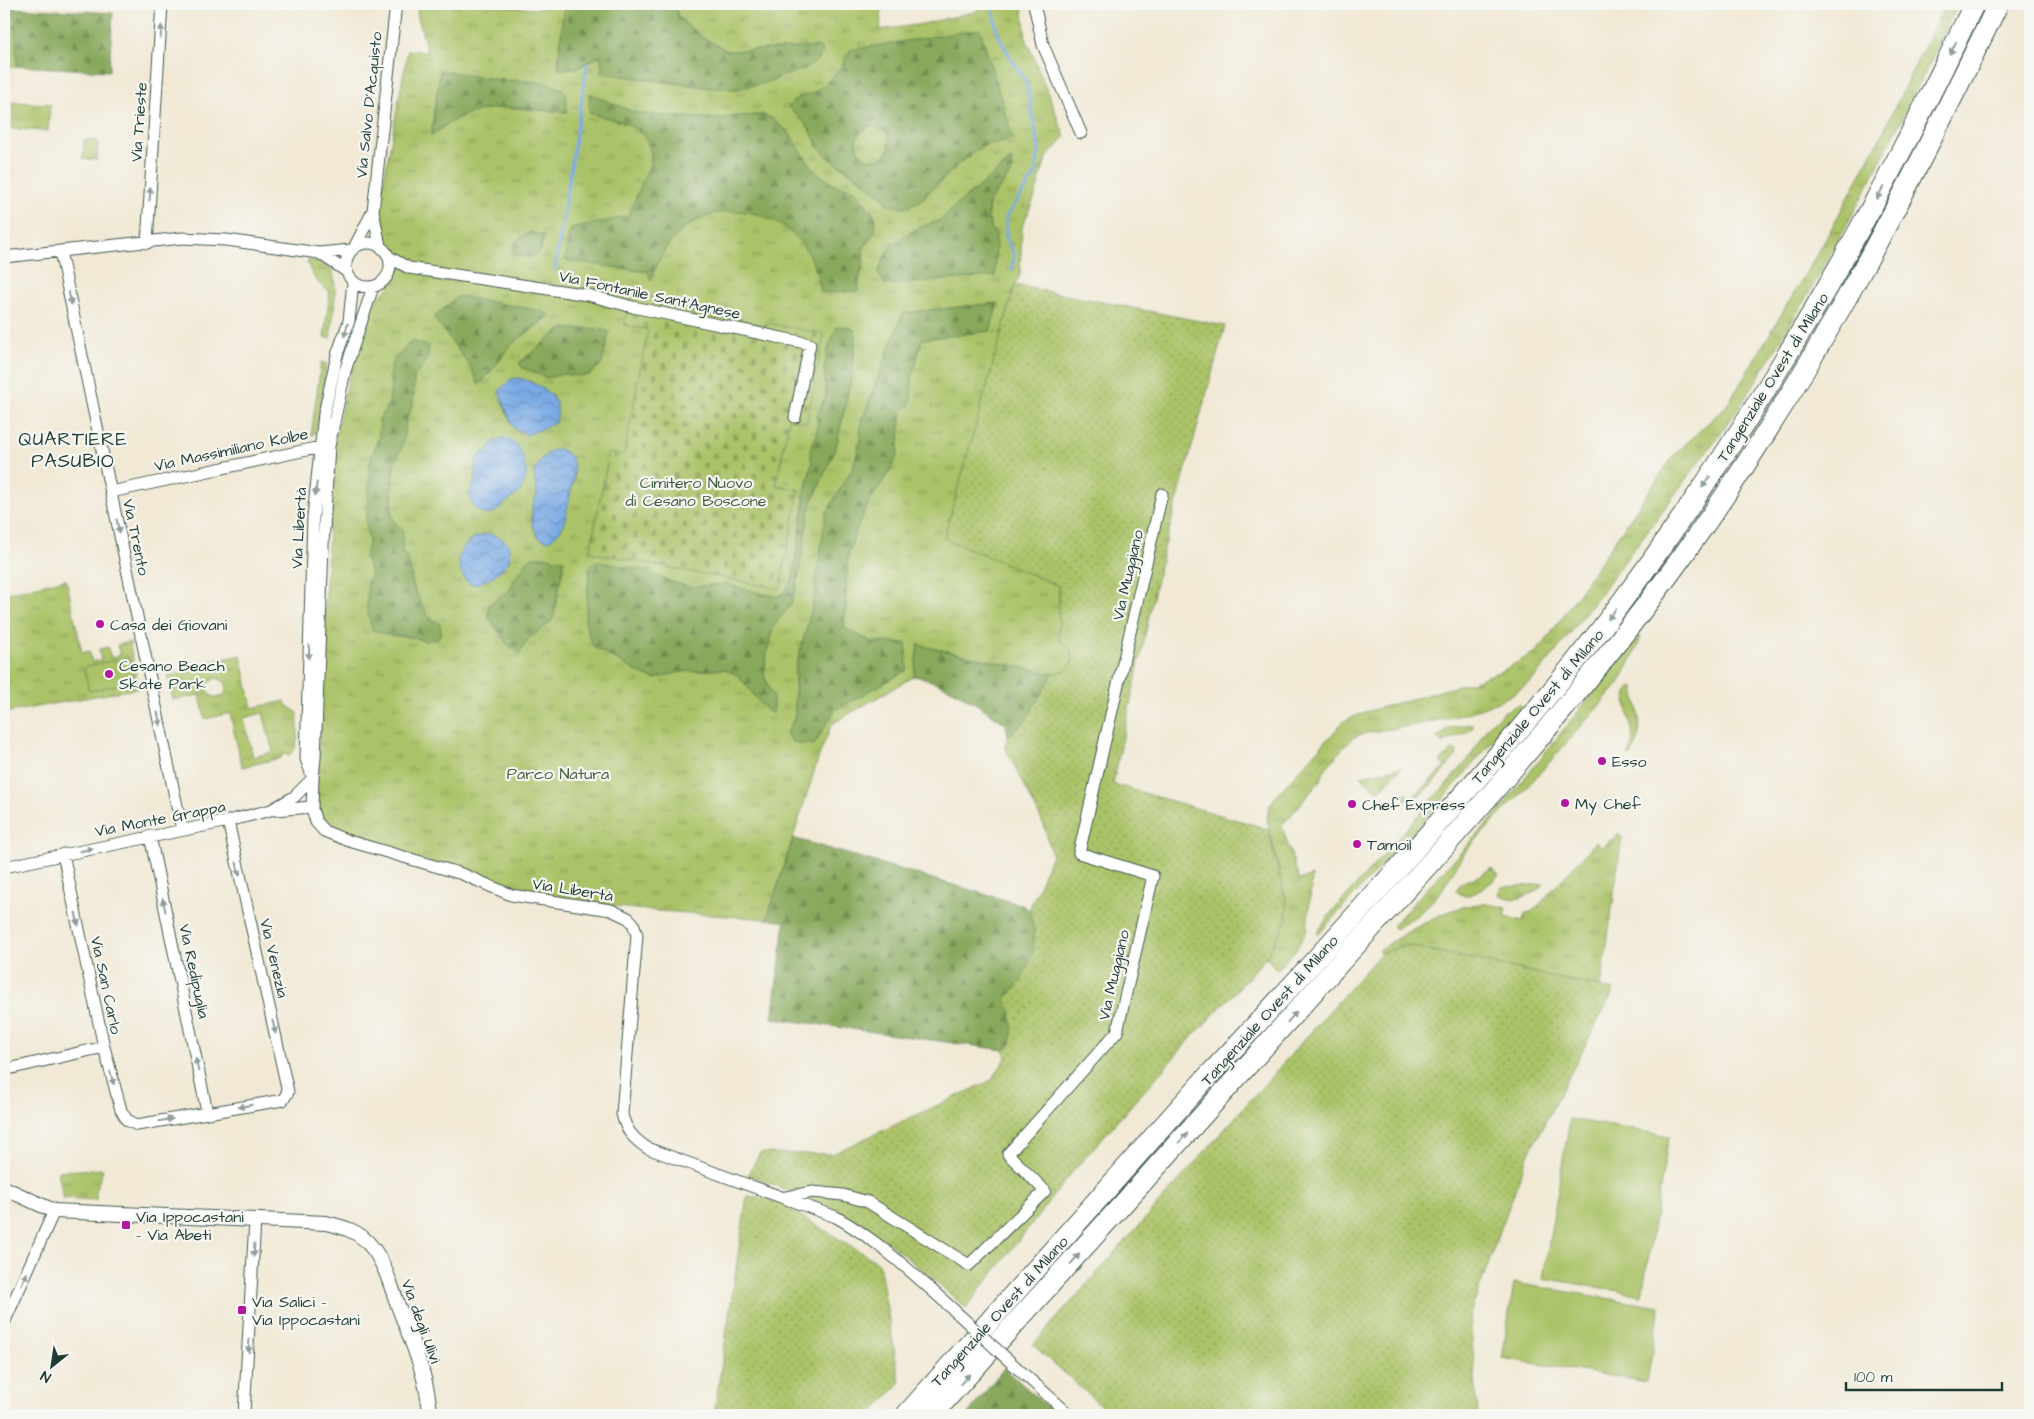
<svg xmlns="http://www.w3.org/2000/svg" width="2034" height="1419" font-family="'Architects Daughter',sans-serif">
<defs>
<pattern id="grass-tufts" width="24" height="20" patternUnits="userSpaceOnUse" patternTransform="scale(1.25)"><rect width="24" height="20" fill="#abc368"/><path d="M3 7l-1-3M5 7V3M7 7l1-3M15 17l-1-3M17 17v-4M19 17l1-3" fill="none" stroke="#8ba056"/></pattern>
<pattern id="forest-firs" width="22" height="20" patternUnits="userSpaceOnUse" patternTransform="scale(1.25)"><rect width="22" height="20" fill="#88a95c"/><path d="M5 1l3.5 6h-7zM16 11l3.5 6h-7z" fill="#6f8b4d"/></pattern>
<pattern id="cemetery-stones" width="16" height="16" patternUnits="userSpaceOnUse" patternTransform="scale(1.25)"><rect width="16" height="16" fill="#abc368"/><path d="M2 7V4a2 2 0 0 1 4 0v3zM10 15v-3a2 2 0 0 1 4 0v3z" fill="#8ba056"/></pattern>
<pattern id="garden-dots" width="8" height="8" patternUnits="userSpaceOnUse" patternTransform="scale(1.25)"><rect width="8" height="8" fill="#abc368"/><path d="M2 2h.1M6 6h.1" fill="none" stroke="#8ba056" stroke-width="1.8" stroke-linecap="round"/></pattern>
<pattern id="water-waves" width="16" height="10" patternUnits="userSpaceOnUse" patternTransform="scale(1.25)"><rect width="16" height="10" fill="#7aaae5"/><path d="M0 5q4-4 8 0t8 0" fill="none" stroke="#638cba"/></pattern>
</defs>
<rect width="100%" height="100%" fill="#f6f6f2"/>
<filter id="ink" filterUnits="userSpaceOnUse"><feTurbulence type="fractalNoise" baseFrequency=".02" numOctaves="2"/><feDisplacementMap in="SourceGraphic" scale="10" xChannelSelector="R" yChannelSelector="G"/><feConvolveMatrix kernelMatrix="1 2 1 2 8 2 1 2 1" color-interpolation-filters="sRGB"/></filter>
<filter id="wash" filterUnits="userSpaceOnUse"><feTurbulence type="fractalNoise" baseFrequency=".0096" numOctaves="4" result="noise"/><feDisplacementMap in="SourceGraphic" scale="20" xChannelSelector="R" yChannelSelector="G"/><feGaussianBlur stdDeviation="1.12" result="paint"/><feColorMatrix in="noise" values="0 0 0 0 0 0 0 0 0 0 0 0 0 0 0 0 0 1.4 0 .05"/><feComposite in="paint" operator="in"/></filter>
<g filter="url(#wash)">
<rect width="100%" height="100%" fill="#f1e9d5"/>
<path fill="url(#grass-tufts)" stroke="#65804e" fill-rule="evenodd" d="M418 4H479L538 9V4H564L558 69 577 68 601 55 602 73 711 88 737 89 764 83 798 71 820 47 727 51 699 35 678 17 675 4H882L880 30 923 24 978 11 979 4H1022L1026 38 1065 137 1046 158 1035 196 1022 227 1020 275 1015 285 944 538 1059 586V640L1071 649 1073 661 1067 670 1053 674 918 645 914 676 832 724 820 753 767 919 634 909 527 894 331 830 321 820 316 789 333 446 350 372 373 303 390 286 393 254 384 243 378 212 408 50 427 52 417 13ZM847 58 1013 138 985 145 958 164 937 186 888 204C871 179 839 172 820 148 816 143 815 136 811 131 801 113 798 121 797 97 802 96 808 95 813 93 824 88 840 69 847 58ZM475 77 545 84 563 89 567 112C511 111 481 94 432 136L434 110 437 94ZM590 94 633 112 651 115 719 119 737 116 763 115 772 119 789 133 814 170 832 184 854 190 872 211 873 234 863 249V265L859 283 821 293C808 191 680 181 651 280L648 271H640L565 260 577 227 590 226 628 217 651 162C653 125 617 121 590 113ZM1011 160C1014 190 976 192 992 230L892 244 920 227 941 220 959 203ZM524 235 544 236 541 250 529 258 513 254 520 239ZM458 296 541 311 550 316 508 347 493 369 479 385 471 367 434 318ZM654 299 653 304 765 326 766 323 807 422 789 419 776 485 799 490 780 589 590 552 609 453 624 456 647 338 697 339 624 325ZM998 303 990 331 922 339 912 378 911 401 901 415 897 454 890 470 870 501 858 526 848 554 844 628 872 642 906 643 907 670 835 710 814 745 786 734 795 717V669L812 609 826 514 853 467 860 443 861 423 903 313ZM565 328 577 330 585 328 609 332 602 364 593 371 577 376 563 374 547 378 523 368 519 363ZM856 333 852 375 836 447 810 507 796 589 790 605 773 627 767 652 764 676 773 697H755L748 686 738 675 723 669 681 672 654 679 641 674 594 647 585 621 590 568 644 570 663 579 689 587 725 584 775 597 784 593 792 581 804 508V495L812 464 810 450 818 432 817 416 826 395 824 367ZM398 356 421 370 414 375 413 404 406 420 403 443 394 465 391 514 396 525 403 529 402 552C413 563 410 581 417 596 419 602 425 606 426 613 428 622 426 632 425 641 407 635 390 637 372 630L367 584 371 573 365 557 369 542 370 476 369 466 379 436 380 418 389 403 391 386 389 376 392 363ZM529 381 552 395 555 423 527 435 513 427 501 399ZM503 438 517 494 510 500 471 488 475 482V466C479 462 484 459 487 454 494 444 486 444 503 438ZM550 451 575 474 565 518 561 530 532 524V508L537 494 534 472 541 460ZM476 536 509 560 501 569 465 580 460 567 468 541ZM564 561 554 615 551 622 527 640 507 644 494 626 489 604Z
M1945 4H1958C1893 141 1824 275 1742 403 1722 433 1699 461 1678 490 1637 545 1596 599 1555 653 1548 661 1542 669 1535 677 1493 718 1418 723 1362 734L1352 738 1344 747 1326 768 1319 782 1282 826 1299 880 1312 876 1307 930 1296 949 1277 970 1266 957 1286 921 1287 905 1267 818 1269 808 1275 797 1344 721 1365 712 1472 682 1504 670 1535 652 1545 642 1674 455 1726 406 1739 386 1823 244 1878 142Z
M4 7 14 8 17 66 4 70Z
M14 102 50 104 48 131 12 129Z
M856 143a17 17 0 1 1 34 0a17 17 0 1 1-34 0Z
M84 140 98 141 97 160 83 159Z
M307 260C314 261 323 262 329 268 341 279 332 322 330 338L324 337 330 292C317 284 311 275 307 260Z
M321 362 327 364 316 432 311 436Z
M66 579 82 653 89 651 92 662 101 660 99 649 108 647 111 658 120 655 117 645 129 642 139 688 4 713V594Z
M1639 636 1641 637C1635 655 1627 669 1618 685L1521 794 1508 806 1464 853 1442 890 1430 903 1419 914 1395 929 1392 926 1491 820Z
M241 655 252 708 285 701 286 705 298 713C297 726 301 748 289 755L283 754 281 758 242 767 230 713 205 719 200 695 173 700 168 676 196 670 195 665ZM216 678 224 681 227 687 224 695 217 698 210 695 207 688 209 682ZM263 713 273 752 253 757 244 718Z
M1631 686 1634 688C1638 711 1646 737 1630 756L1628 755C1643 735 1616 702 1631 686Z
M1519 704 1522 707 1442 800 1333 918 1319 934 1317 933 1330 914 1468 760 1486 729 1492 722 1504 712Z
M1471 724 1474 726C1465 737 1453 735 1443 744L1437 738 1448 728Z
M1453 749 1457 751 1456 756C1444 769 1421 803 1403 800L1406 793 1411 798 1445 767 1440 761Z
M1402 767 1378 792 1361 776Z
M1619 833 1622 837 1601 987 1406 945 1381 953 1378 951C1402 934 1449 906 1479 904 1488 903 1497 906 1506 908L1504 916 1523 921 1525 913 1531 912 1538 906 1596 842 1602 848 1610 840 1613 842Z
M1491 868 1499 875C1491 883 1467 905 1456 890L1461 883 1481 875Z
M1544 884C1532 896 1513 905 1498 893L1502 887Z
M103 1169 96 1191V1200L63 1198 58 1171Z"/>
<path fill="url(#forest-firs)" stroke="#547348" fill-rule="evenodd" d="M564 4H675L678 17 699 35 727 51 820 47 823 53 812 65 798 71 764 83 737 89 711 88 602 73 601 55 577 68 558 69Z
M14 8 113 13 109 71 17 66Z
M980 29 1013 139 985 145 958 164 920 201 908 206 896 207 888 204 882 195 871 188 863 180 829 158 818 147 811 131 804 122 788 107C800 93 801 99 814 92 827 85 845 64 850 50ZM870 126C882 127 893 134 889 148 882 177 833 146 870 126Z
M440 71C458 72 476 77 494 79 514 82 550 78 566 93L567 112C515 107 473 99 431 136Z
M590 94 633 112 651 115 719 119 737 116 763 115 772 119 789 133 814 170 832 184 854 190 876 218 875 230 863 249V265L859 277V291L821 293C809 192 678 181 651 281L648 271H640L565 260 568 236 571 229 628 216 651 162C653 125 617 121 589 113Z
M1012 160 1011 173 989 201 987 218 992 230 996 234 995 276 885 285 878 273 885 255 892 244 920 227 941 220 959 203Z
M530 232 544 236C539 259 535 258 513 254 511 243 521 236 530 232Z
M458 296 541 311 550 315 508 347 501 359 479 385 471 367 434 318Z
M998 303 990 331 922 339 912 378 911 401 901 415 898 454 890 470 870 501 858 526 848 554 844 628 872 642 906 643 907 670 835 710 814 745 793 742 786 734 795 717V669L812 609 826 514 853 467 860 443 861 423 903 313Z
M842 326 852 328 856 333 852 375 836 447 810 507 796 589 790 605 773 627 767 652 764 676 773 697V714L765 709 738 675 723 669 681 672 654 679 641 674 594 647 588 635 585 621 590 567 595 561 644 570 663 579 689 587 725 584 775 597 784 593 792 581 804 508V495L812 464 810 450 818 432 817 416 826 395 824 367 827 352 837 327Z
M565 328C582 331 592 325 609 332L602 364 589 375 577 376 563 374 547 378 523 368 519 363 558 331Z
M411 341 429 346C429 358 423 368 414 376L413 404 406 420 403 443 394 465 391 514 396 525 403 529 402 552C411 561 409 570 412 582 415 595 423 603 427 615L440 624 441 632 438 639 425 641 410 636H393L372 630C367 610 364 593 371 573L365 557 369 542 366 519 370 476 369 466 379 436 380 418 389 403 391 386 389 376 392 363Z
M532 557H546L564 560 554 615 551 622 527 640 520 654 507 644 502 635 488 617 489 604 510 590 515 578 524 565Z
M918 645 1053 674 1024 723 1008 736 1006 724C978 705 948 683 914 676Z
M793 838 1022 905 1029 910C1038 933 1035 959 1022 980 1017 988 1007 993 1008 1003 1008 1006 1011 1010 1012 1014 1014 1024 1013 1034 1011 1044L1004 1050 772 1018 785 922 767 919Z
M1004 1368 1057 1415H967Z"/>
<path fill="url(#cemetery-stones)" stroke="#65804e" d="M630 293 654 298 653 304 765 326 766 323 824 334 807 422 789 419 776 485 799 490 780 589 590 552 609 453 624 455 648 330 624 325Z"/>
<path fill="url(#garden-dots)" stroke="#65804e" d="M1015 285 1225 326 1162 556 1113 784 1268 829 1287 905 1286 921 1266 957 1239 988 1193 1036 1073 1171 966 1308C932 1279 899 1248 861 1224 826 1203 786 1190 748 1175L760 1153 832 1154 992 1080 1006 1058 1004 1050 1011 1044 1013 1026 1007 998 1012 991 1021 982 1033 952 1035 932 1029 910 1052 855 1044 825 1005 747 1008 736 1024 723 1053 674 1067 670 1073 661 1070 649 1059 640V586L944 538Z
M1406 945 1614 990 1527 1157 1470 1314 1478 1415H1112L1033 1345 1381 953Z
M747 1196 773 1199 879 1263 900 1383 870 1415H714Z"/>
<path fill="#abc368" stroke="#65804e" d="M128 657 134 681 89 691 84 667Z
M1570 1119 1669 1136 1642 1295 1543 1278Z
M1514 1283 1660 1307 1647 1382 1502 1358Z"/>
<path fill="url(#water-waves)" stroke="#4c748c" d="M520 378C541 385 565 398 555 423L527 435 513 427 499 391 511 379Z
M503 438C516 440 521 450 524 462 527 470 527 481 522 488 519 494 513 497 508 501 503 505 498 511 493 513 483 518 472 508 470 498 468 491 474 487 475 481 477 468 473 462 483 452L488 453C490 443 494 441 503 438Z
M556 449H561L571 457C578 472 571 484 569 500 566 516 564 533 548 541L538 537 532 524V508L537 494 534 472 541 460 550 451Z
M489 534 501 538 508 544C509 550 511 555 509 560 505 571 482 584 471 585 447 565 461 537 489 534Z"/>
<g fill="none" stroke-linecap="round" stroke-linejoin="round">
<path stroke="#7aaae5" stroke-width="3" d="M992 4 997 32 1010 57 1026 81 1039 149 1035 175 1006 217V237L1014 255 1012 269
M555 269 587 64"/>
</g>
</g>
<g filter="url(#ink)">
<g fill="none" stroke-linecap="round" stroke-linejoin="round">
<g stroke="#3e574c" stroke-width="13">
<path id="minor" d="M1034 4 1043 45 1081 133
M346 265a22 22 0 1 1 44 0a22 22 0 1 1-44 0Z
M147 243 162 4
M355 246 373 211
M380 246 373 211 396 4
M60 251 182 830
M319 253 346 271
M4 257 182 238 226 240 319 253 351 250
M389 257 409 268 588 295 633 307 810 344 795 417
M373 287 345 371 329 446 323 545 315 758 313 778 312 809 316 822 324 831 349 841 462 874 511 895 611 910 628 918 633 923 637 935 622 1114C626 1131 634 1139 647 1148L836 1217C881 1242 918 1278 956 1312
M111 492 325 446
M275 810 312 807
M150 836 207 1112
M63 854 104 1047 121 1110 127 1120 137 1125 283 1100 288 1092 228 821
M4 867 228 821 271 810 294 797 313 778 306 759 313 516 324 414 337 355 349 321 353 282
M4 1070 104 1047
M786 1197 813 1192 843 1195 868 1202 969 1265 1045 1191 1008 1154 1117 1032 1153 876 1079 853 1162 494
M4 1323 54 1211
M1017 1368 1070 1415
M244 1415 255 1220"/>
</g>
<g stroke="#3e574c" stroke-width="16">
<path id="tertiary" d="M4 1188 54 1211 326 1223C343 1227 359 1231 370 1245 385 1262 391 1287 399 1308 412 1343 428 1377 430 1415"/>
</g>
<g stroke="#3e574c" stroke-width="22">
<path id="motorway" d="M906 1415 1205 1079C1271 1010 1335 938 1399 867 1473 784 1547 701 1614 612 1756 423 1874 217 1974 4
M932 1415C1070 1263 1208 1110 1345 957 1463 827 1581 697 1684 554 1808 382 1907 194 1998 4"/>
</g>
<use href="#minor" stroke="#fff" stroke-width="11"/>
<use href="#tertiary" stroke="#fff" stroke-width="14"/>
<use href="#motorway" stroke="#fff" stroke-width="20"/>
<g stroke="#3e574c" stroke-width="13" stroke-linecap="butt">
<path id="minor-bridge" d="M956 1312 1017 1368"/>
</g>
<use href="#minor-bridge" stroke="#fff" stroke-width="11"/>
</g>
<defs><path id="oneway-solid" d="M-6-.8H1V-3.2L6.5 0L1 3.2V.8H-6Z" transform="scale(1.25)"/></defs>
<g fill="#8f9e9a">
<use href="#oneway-solid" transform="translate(161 32) rotate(-86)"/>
<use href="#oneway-solid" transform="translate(1953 48) rotate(116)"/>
<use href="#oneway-solid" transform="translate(1880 193) rotate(118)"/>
<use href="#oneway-solid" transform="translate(150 194) rotate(-86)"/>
<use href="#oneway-solid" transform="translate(70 298) rotate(78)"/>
<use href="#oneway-solid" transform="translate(346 330) rotate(105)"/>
<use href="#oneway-solid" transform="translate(1706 482) rotate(125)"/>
<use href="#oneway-solid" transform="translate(316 489) rotate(96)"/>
<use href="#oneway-solid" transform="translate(118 526) rotate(78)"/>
<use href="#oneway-solid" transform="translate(1612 614) rotate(127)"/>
<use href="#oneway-solid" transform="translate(309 652) rotate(92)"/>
<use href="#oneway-solid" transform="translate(159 719) rotate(78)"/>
<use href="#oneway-solid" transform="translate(86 850) rotate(-12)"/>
<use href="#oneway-solid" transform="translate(238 869) rotate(77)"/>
<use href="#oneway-solid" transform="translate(164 905) rotate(-102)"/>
<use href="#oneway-solid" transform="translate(77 919) rotate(78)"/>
<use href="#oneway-solid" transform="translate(1292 1017) rotate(-48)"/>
<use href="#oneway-solid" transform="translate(274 1027) rotate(77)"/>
<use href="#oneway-solid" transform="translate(197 1065) rotate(-102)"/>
<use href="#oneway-solid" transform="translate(112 1078) rotate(75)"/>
<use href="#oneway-solid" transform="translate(245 1106) rotate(171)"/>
<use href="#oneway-solid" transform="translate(166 1120) rotate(-10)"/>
<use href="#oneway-solid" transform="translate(1183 1138) rotate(-48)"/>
<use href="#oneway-solid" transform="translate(254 1250) rotate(93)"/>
<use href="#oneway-solid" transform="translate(1075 1259) rotate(-48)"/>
<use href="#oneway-solid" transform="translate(24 1279) rotate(-65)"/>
<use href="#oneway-solid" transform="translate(249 1346) rotate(93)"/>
<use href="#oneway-solid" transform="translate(965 1379) rotate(-48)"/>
</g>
</g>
<g fill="#b5179e" stroke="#f6f6f2" stroke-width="2">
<circle cx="100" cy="624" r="5"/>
<circle cx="109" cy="674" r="5"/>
<circle cx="1602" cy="761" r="5"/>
<circle cx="1565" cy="803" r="5"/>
<circle cx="1352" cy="804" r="5"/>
<circle cx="1357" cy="844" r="5"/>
<rect x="121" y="1220" width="10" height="10" rx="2.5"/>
<rect x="237" y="1305" width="10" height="10" rx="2.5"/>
</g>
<g text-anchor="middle" stroke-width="4.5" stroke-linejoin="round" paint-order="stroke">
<g font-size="16" fill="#1f3d34" stroke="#f6f6f2">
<text transform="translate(368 105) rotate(-84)" y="6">Via Salvo D'Acquisto</text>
<text transform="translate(138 122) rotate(-86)" y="6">Via Trieste</text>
<text transform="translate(650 294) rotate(12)" y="6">Via Fontanile Sant'Agnese</text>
<text transform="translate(1772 377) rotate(-58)" y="6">Tangenziale Ovest di Milano</text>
<text transform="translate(231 449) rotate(-12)" y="6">Via Massimiliano Kolbe</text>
<text transform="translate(298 528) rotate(-87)" y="6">Via Libertà</text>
<text transform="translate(137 537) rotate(78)" y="6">Via Trento</text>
<text transform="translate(1127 575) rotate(-77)" y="6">Via Muggiano</text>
<text transform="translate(1537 706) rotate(-50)" y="6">Tangenziale Ovest di Milano</text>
<text transform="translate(160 818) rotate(-11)" y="6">Via Monte Grappa</text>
<text transform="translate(573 889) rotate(9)" y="6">Via Libertà</text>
<text transform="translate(275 958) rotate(77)" y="6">Via Venezia</text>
<text transform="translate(195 971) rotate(78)" y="6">Via Redipuglia</text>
<text transform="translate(1113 975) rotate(-77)" y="6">Via Muggiano</text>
<text transform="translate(107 985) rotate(78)" y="6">Via San Carlo</text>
<text transform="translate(1269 1010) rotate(-48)" y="6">Tangenziale Ovest di Milano</text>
<text transform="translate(999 1311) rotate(-48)" y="6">Tangenziale Ovest di Milano</text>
<text transform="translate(422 1321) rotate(70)" y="6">Via degli Ulivi</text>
</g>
<g font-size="16" fill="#425e41" stroke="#f6f6f2">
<text x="696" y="488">Cimitero Nuovo<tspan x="696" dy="18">di Cesano Boscone</tspan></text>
<text x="558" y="779">Parco Natura</text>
</g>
<g font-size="16" fill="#1f3d34" stroke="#f6f6f2" text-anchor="start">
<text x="110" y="630">Casa dei Giovani</text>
<text x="119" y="671">Cesano Beach<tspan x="119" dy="18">Skate Park</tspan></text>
<text x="1612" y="767">Esso</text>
<text x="1575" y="809">My Chef</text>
<text x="1362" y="810">Chef Express</text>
<text x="1367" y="850">Tamoil</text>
<text x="136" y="1222">Via Ippocastani<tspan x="136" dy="18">- Via Abeti</tspan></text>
<text x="252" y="1307">Via Salici -<tspan x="252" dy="18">Via Ippocastani</tspan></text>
</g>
<g font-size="19" letter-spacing="1" fill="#1f3d34" stroke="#f6f6f2">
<text x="73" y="445">QUARTIERE<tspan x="73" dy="22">PASUBIO</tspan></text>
</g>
</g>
<rect width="2034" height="1419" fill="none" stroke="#f6f6f2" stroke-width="20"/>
<g transform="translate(52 1366) rotate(210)" stroke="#f6f6f2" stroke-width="4" paint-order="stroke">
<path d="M0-4L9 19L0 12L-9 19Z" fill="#1f3d34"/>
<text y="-8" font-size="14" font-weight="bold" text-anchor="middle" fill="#1f3d34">N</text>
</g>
<path d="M1846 1382v8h156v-8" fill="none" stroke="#1f3d34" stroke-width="2.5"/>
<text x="1854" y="1382" font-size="15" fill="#1f3d34" stroke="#f6f6f2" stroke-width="4" paint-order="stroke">100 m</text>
</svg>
